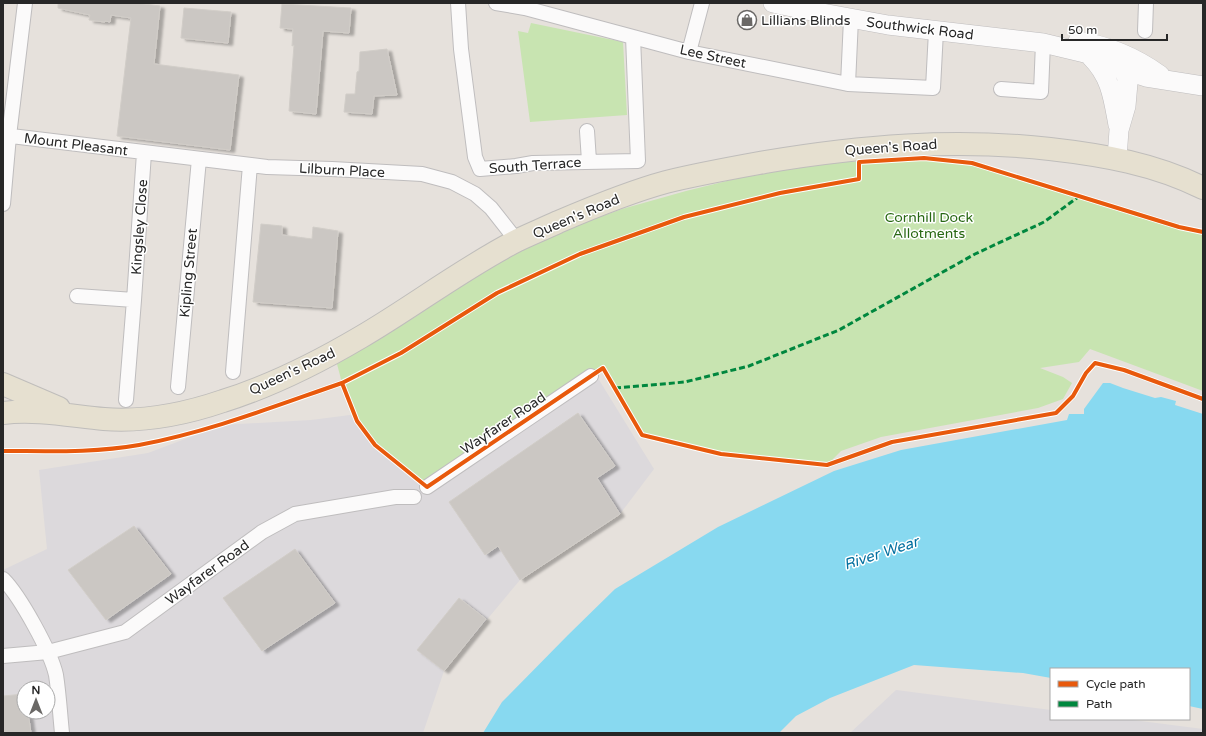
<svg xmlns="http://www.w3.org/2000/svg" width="1206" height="736" font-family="'Varela Round',sans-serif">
<defs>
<filter id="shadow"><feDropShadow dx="4.5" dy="2.5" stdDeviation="1" flood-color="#0004"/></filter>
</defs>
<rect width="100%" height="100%" fill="#e6e1dc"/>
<path fill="#dcd9dc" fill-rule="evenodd" d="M575 341 654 469 620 514 520 580 444 671 423 733H3V570L47 549 39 470 148 453 222 425 311 420 427 405ZM24 688H48V712H24Z
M896 690 1051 710V719H1125L1203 729V733H850Z"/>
<path fill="#c8e4b1" d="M531 23 623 42 627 115 530 122 518 31 528 33Z
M924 158 972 163 1179 227 1203 232V391L1090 349 1079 362 1040 368 1063 377 1072 383 1063 399 1038 408 881 437 841 451 827 465 721 454 642 435 603 368 427 487 375 445 357 421 342 383 337 364 415 317 475 277 523 250 569 228 622 209 686 191 739 178 801 167 846 161 859 162Z"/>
<path fill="#88d9f0" d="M1103 383H1110L1123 388 1155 398 1161 397 1176 401 1175 405 1203 414V709L1189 706V669H1051V678L1023 673 914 665 830 698 796 716 779 733H483L502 702 568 635 615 589 718 527 834 471 901 450 1067 420 1069 414H1084V409Z"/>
<path fill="#cbc7c3" stroke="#d1cdc8" filter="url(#shadow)" d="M58 3H136L160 6 154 64 239 75 230 150 117 136 131 18 111 15 110 22 105 21V22L89 20 90 15 58 8Z
M282 4 351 8 349 33 323 31 316 114 289 111 294 45 292 46 293 29 280 28Z
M184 8 231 12 228 43 181 38Z
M387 49 397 95 374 96 372 114 344 112 346 94H355L357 72 359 71 360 52Z
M261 224 282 226V235L312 239 313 227 338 231 332 308 253 302Z
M578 413 615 466 597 478 620 514 520 580 498 546 485 555 449 502Z
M134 526 171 574 106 620 68 570Z
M295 549 335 603 262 651 223 598Z
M459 598 486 619 444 671 417 650Z
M24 694V712H28L31 733H3V696Z"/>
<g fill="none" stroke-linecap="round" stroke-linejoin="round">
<g stroke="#bfbdbe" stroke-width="16">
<path id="street" d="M458 3 461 49 475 157 480 169 516 166 533 163 638 161 633 37
M496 3 525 8 689 52 848 84 933 88 936 31
M1145 31 1146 3
M689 52 702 3
M848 84 851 19
M1001 89 1041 92 1043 43
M587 131 589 161
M3 135 267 167 332 169 422 174 452 182 475 194 491 208 517 241
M3 204 9 136 25 3
M77 296 134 300
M233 372 250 165
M178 387 199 159
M126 400 134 300 144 153
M427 487 591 376
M3 579C20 596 51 652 56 675 59 694 60 714 62 733
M3 656 48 652 125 632 262 532 295 514 395 497H414"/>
</g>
<g stroke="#bfbdbe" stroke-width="20">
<path id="secondary" d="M773 3 806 10 888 25 1043 43 1089 54 1124 70 1146 77 1203 86
M1078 41C1109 46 1135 57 1160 75
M1091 57C1111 77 1113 98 1118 125
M1117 158 1119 130 1126 106 1128 83 1126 76 1119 62"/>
</g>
<g stroke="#bfbdbb" stroke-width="24">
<path id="primary" d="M3 384 59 408
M3 413C36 409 71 416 104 419 144 422 185 414 223 401 271 386 317 363 361 337 414 306 463 268 518 240 531 234 545 228 558 222 593 207 629 192 666 182 698 174 732 168 765 162 860 146 954 138 1050 149 1103 155 1155 164 1203 188"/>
</g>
<use href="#street" stroke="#fbfafa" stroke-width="14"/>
<use href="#secondary" stroke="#fbfafa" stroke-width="19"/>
<use href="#primary" stroke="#e6e0d0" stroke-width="22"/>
<path stroke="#00873e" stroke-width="3" stroke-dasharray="6 3" stroke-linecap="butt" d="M615 388 685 382 749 366 839 330 975 254 1044 222 1081 195"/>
<g stroke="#fff" stroke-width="6">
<path id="cycleway" d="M342 383 401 353 497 293 580 254 684 217 780 193 859 179V162L924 158 972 163 1179 227 1203 232
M3 451C48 451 94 453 139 445 209 432 275 406 342 383L357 421 375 445 427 487 603 368 642 435 721 454 827 465 892 442 1056 413 1073 396 1086 373 1095 363 1124 370 1203 399"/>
</g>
<use href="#cycleway" stroke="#e8590c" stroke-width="4"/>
</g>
<defs>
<g id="shop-ring" transform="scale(1)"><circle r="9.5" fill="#fff" stroke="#6a6866" stroke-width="1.5"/><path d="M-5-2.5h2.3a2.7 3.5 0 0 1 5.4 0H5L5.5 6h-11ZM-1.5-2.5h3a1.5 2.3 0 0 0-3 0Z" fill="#6a6866"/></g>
</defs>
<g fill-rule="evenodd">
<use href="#shop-ring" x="747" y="20"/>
</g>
<g text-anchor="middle" stroke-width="3" stroke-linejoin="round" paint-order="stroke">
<g font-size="14" fill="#272727" stroke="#fff" text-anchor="start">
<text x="761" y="25">Lillians Blinds</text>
</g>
<g font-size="14" fill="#272727" stroke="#fff">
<text transform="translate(920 28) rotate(7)" y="5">Southwick Road</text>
<text transform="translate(713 56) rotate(12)" y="5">Lee Street</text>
<text transform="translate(76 144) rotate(7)" y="5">Mount Pleasant</text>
<text transform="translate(891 147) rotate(-4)" y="5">Queen's Road</text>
<text transform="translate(535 165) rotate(-4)" y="5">South Terrace</text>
<text transform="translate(342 170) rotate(3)" y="5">Lilburn Place</text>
<text transform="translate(576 216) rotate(-23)" y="5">Queen's Road</text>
<text transform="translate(139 227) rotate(-86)" y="5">Kingsley Close</text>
<text transform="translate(188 273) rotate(-85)" y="5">Kipling Street</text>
<text transform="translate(292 371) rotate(-25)" y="5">Queen's Road</text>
<text transform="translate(503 423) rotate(-34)" y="5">Wayfarer Road</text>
<text transform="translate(207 572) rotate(-36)" y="5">Wayfarer Road</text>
</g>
<g font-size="14" fill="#286813" stroke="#fff">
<text x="929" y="222">Cornhill Dock<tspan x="929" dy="16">Allotments</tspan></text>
</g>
<g font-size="15" font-style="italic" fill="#0370a0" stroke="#fff">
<text transform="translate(881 553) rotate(-18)" y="5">River Wear</text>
</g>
</g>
<rect width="1206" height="736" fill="none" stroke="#272727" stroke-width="8"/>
<rect x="1050" y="668" width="140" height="52" fill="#ffffff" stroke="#a9a9a9"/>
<rect x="1058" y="681" width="20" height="6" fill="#e8590c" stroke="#a9a9a9"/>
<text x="1086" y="688" font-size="12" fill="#272727">Cycle path</text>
<rect x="1058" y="701" width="20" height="6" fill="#00873e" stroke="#a9a9a9"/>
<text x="1086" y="708" font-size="12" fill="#272727">Path</text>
<g transform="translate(36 700)"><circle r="19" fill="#ffffff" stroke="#a9a9a9"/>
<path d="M0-3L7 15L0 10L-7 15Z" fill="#6a6866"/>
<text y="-6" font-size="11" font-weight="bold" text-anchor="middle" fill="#272727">N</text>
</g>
<path d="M1062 34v6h105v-6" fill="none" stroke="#272727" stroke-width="2"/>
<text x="1068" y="34" font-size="12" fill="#272727" stroke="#ffffff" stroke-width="3" paint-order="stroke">50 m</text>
</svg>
